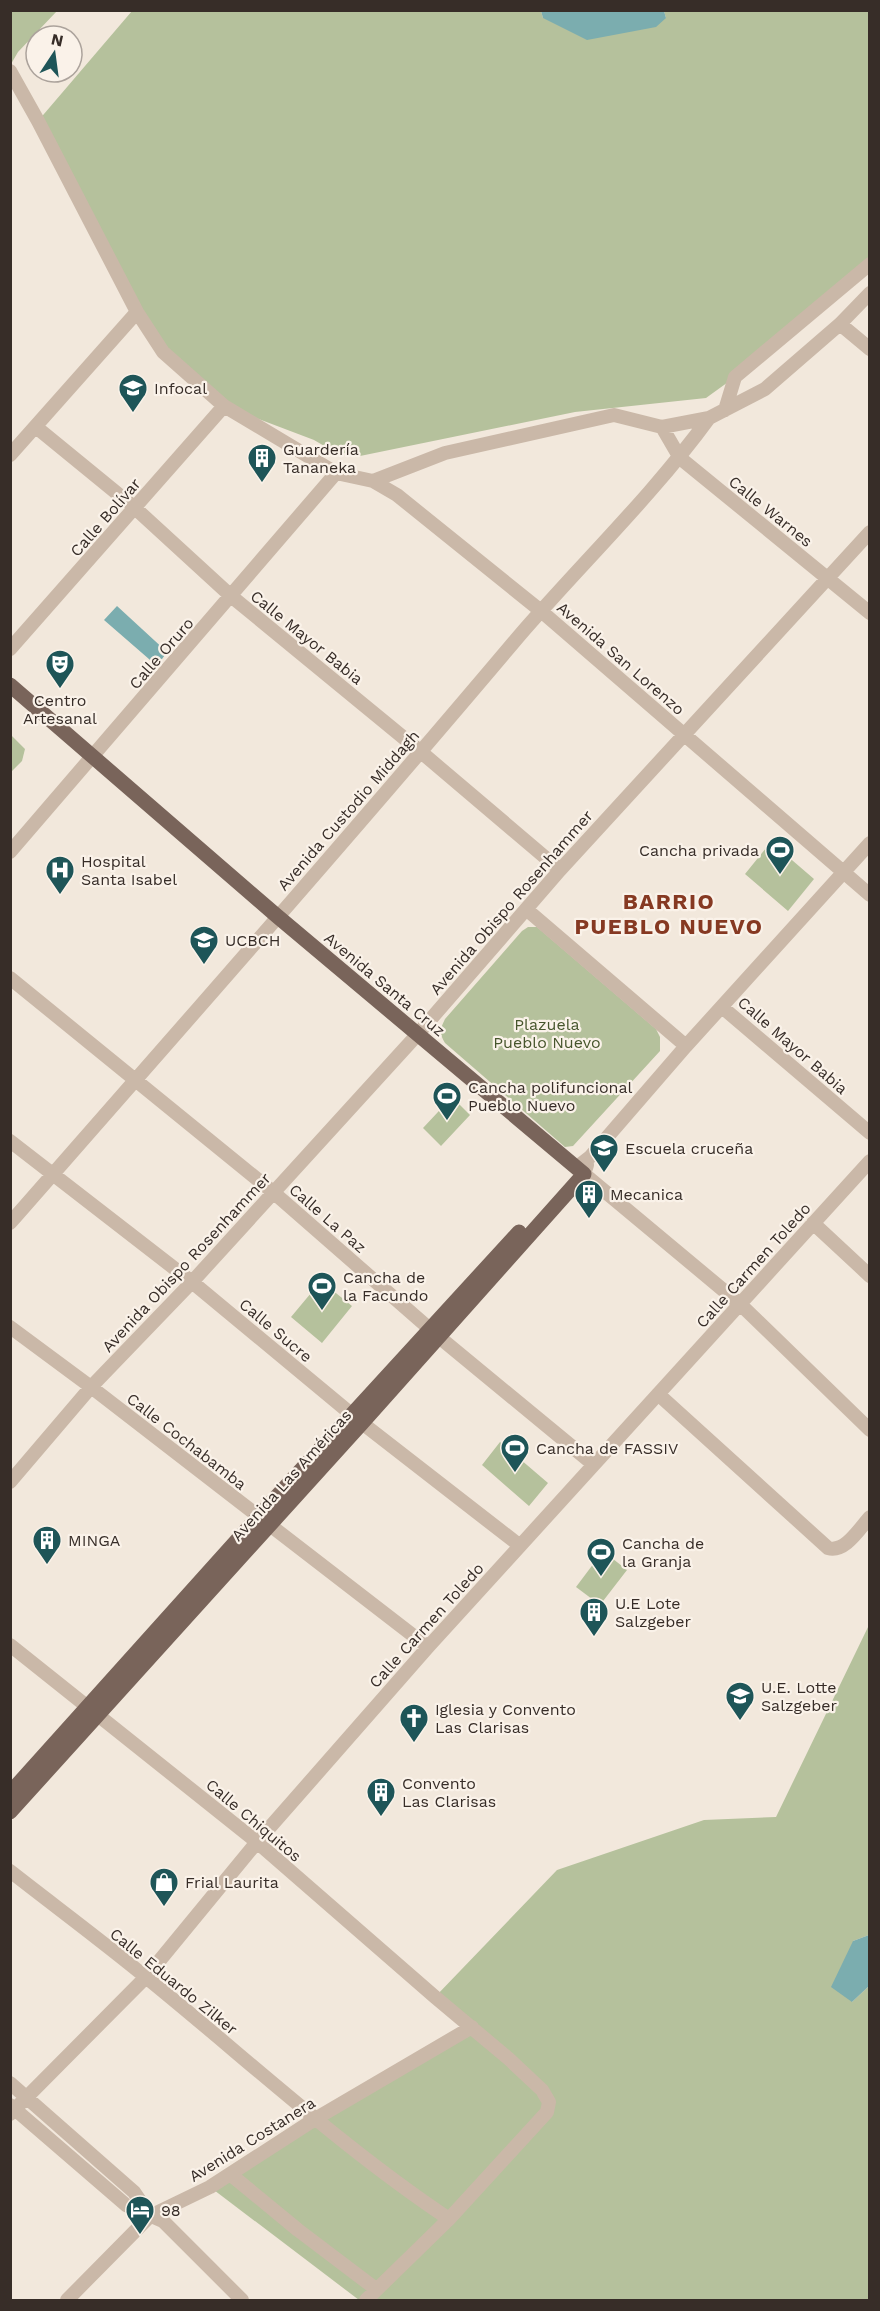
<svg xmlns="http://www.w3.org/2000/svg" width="880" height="2311" font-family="'Work Sans',sans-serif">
<rect width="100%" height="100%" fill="#f2e8dc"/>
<path fill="#b5c19c" d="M11 10 57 11 18 52 11 64Z
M132 11H541L543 18H666L664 11H869V265L760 359 706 398 575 412 360 456 333 451 314 440 224 406 163 352 38 121Z
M11 735 25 749 22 761 11 772Z
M771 842 814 879 788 911 745 874Z
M528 927H537L656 1029 660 1037V1051L573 1146 565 1147 445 1043C439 1033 440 1029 445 1019L522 931Z
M452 1097 470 1115 441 1146 423 1128Z
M321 1281 352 1306 322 1343 291 1317Z
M500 1442 548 1483 529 1506 482 1465Z
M603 1551 627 1570 600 1605 576 1587Z
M869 1625V1935L853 1941 852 2002 869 1986V2300H359L210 2187 471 2028 435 1997 557 1870 704 1820 776 1817Z"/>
<path fill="#7badaf" d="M541 11H664L666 18 656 27 587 40 543 18Z
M117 606 167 652 157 666 104 620Z
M869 1935V1986L852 2002 831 1987 853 1941Z"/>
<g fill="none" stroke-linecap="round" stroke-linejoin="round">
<path stroke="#cab8a8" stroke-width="14" d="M10 71 38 121 137 312 163 352 224 406 336 473 373 481 397 495 541 611 870 895
M840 324 870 349
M725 410 735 377 870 264
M36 427 135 508 231 596 421 752 560 870
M662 427 680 458 870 613
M10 455 137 312
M373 481 445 453 614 415 662 427 709 418 765 389 840 324 870 293
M10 649 224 406
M10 852 336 473
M526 909 686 1046
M10 978 273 1192 439 1337 593 1464
M722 1007 870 1133
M10 1141 192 1282 362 1423 519 1545
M587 1165 584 1174 740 1304 870 1430
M577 1167 590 1157 686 1046 870 843
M10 1223C181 1028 352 834 519 636 582 563 652 496 709 418
M813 1223 870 1276
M10 1327 91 1387 428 1647
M658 1394 828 1548C845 1553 859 1529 870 1517
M10 1482 91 1387 192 1282 417 1035 560 870 870 532
M10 1645 257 1842 435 1997 509 2059 542 2090 549 2102 547 2112 449 2219C341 2147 247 2059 147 1978 102 1941 56 1907 10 1871
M10 2083 134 2192 149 2214
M10 2105 126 2205 163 2221 242 2300
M10 2114 146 1977 257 1842 428 1647 870 1161
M230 2174 298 2230 376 2289
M67 2300 150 2216 210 2187 315 2119 472 2027
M366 2300 449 2219"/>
<path stroke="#79645a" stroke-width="15" d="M10 685 277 916 584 1174 362 1423 10 1812
M10 1793 258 1517 519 1232"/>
</g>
<defs>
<g id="university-pin" transform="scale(1.5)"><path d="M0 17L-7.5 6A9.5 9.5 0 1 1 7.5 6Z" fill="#1e5558" stroke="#faf2e9"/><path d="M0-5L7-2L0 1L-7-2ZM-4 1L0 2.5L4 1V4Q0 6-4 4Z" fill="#fff"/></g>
<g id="building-pin" transform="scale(1.5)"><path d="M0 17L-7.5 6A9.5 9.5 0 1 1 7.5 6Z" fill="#1e5558" stroke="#faf2e9"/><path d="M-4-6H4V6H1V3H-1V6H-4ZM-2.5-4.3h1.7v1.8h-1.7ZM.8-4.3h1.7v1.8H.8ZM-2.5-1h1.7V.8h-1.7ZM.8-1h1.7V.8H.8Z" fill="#fff"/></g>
<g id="theatre-pin" transform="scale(1.5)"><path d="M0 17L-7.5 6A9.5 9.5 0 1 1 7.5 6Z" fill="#1e5558" stroke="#faf2e9"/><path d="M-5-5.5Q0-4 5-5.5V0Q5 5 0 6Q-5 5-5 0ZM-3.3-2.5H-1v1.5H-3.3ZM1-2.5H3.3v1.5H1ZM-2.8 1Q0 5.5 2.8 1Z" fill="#fff"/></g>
<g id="stadium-pin" transform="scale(1.5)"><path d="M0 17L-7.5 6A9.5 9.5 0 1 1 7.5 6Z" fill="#1e5558" stroke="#faf2e9"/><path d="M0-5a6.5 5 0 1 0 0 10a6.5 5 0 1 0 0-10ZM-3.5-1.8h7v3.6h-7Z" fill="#fff"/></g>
<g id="hospital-pin" transform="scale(1.5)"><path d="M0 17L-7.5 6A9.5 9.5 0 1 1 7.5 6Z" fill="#1e5558" stroke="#faf2e9"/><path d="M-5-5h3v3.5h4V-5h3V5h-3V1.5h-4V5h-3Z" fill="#fff"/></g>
<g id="school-pin" transform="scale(1.5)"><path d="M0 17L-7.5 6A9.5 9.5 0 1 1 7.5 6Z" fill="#1e5558" stroke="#faf2e9"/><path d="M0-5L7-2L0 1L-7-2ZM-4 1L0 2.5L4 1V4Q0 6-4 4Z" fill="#fff"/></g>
<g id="church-pin" transform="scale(1.5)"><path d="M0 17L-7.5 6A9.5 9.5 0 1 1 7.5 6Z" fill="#1e5558" stroke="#faf2e9"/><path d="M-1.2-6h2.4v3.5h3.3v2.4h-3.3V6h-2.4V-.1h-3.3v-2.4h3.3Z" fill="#fff"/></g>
<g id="shop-pin" transform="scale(1.5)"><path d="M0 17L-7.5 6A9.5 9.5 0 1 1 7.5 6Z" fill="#1e5558" stroke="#faf2e9"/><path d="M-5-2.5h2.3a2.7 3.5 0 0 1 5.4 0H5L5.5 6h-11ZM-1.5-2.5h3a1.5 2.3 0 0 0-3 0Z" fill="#fff"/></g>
<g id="hotel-pin" transform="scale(1.5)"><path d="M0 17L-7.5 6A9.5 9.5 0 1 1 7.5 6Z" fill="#1e5558" stroke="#faf2e9"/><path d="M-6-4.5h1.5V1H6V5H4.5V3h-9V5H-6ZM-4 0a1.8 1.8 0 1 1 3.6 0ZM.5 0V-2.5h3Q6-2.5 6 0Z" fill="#fff"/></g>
</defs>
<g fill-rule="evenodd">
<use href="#university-pin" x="133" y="388"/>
<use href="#building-pin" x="262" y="458"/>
<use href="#theatre-pin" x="60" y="664"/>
<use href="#stadium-pin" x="780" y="850"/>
<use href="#hospital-pin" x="60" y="870"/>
<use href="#university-pin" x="204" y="940"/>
<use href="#stadium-pin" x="447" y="1096"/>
<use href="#school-pin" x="604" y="1148"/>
<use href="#building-pin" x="589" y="1194"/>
<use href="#stadium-pin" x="322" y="1286"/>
<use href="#stadium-pin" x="515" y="1448"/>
<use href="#building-pin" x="47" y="1540"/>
<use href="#stadium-pin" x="601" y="1552"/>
<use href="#building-pin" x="594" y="1612"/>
<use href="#school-pin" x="740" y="1696"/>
<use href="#church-pin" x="414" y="1718"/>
<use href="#building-pin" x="381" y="1792"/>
<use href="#shop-pin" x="164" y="1882"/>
<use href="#hotel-pin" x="140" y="2210"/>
</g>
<g text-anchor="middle" stroke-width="4.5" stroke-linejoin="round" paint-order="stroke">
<g font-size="16" fill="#372d28" stroke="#faf2e9" text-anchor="start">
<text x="154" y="394">Infocal</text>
<text x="283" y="455">Guardería<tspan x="283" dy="18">Tananeka</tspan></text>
<text x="60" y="706" text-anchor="middle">Centro<tspan x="60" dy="18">Artesanal</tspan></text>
<text x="759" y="856" text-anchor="end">Cancha privada</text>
<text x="81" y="867">Hospital<tspan x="81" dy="18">Santa Isabel</tspan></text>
<text x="225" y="946">UCBCH</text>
<text x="468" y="1093">Cancha polifuncional<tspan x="468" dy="18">Pueblo Nuevo</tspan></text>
<text x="625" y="1154">Escuela cruceña</text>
<text x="610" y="1200">Mecanica</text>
<text x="343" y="1283">Cancha de<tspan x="343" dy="18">la Facundo</tspan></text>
<text x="536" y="1454">Cancha de FASSIV</text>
<text x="68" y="1546">MINGA</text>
<text x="622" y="1549">Cancha de<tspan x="622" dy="18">la Granja</tspan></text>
<text x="615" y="1609">U.E Lote<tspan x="615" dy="18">Salzgeber</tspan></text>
<text x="761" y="1693">U.E. Lotte<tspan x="761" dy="18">Salzgeber</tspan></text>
<text x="435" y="1715">Iglesia y Convento<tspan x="435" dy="18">Las Clarisas</tspan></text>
<text x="402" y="1789">Convento<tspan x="402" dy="18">Las Clarisas</tspan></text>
<text x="185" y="1888">Frial Laurita</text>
<text x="161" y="2216">98</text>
</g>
<g font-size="16" fill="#372d28" stroke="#faf2e9">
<text transform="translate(771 511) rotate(39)" y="6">Calle Warnes</text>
<text transform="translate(105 517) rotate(-49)" y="6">Calle Bolívar</text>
<text transform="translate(307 637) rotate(39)" y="6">Calle Mayor Babia</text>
<text transform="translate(161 653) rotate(-49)" y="6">Calle Oruro</text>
<text transform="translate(621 658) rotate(41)" y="6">Avenida San Lorenzo</text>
<text transform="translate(348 810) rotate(-49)" y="6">Avenida Custodio Middagh</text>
<text transform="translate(511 902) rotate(-49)" y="6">Avenida Obispo Rosenhammer</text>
<text transform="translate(385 984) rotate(40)" y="6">Avenida Santa Cruz</text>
<text transform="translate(793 1045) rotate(41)" y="6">Calle Mayor Babia</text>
<text transform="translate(328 1218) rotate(41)" y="6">Calle La Paz</text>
<text transform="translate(186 1262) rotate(-47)" y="6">Avenida Obispo Rosenhammer</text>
<text transform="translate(753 1265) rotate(-48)" y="6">Calle Carmen Toledo</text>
<text transform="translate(276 1330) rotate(40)" y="6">Calle Sucre</text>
<text transform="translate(187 1441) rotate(38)" y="6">Calle Cochabamba</text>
<text transform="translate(291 1475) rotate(-48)" y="6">Avenida Las Américas</text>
<text transform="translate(426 1625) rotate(-48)" y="6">Calle Carmen Toledo</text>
<text transform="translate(254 1820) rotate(40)" y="6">Calle Chiquitos</text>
<text transform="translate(174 1981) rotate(39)" y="6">Calle Eduardo Zilker</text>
<text transform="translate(252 2139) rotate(-32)" y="6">Avenida Costanera</text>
</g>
<g font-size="16" fill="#46552c" stroke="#faf2e9">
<text x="547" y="1030">Plazuela<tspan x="547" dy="18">Pueblo Nuevo</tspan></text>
</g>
<g font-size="22" font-weight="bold" letter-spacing="1.5" fill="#863922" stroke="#faf2e9">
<text x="669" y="909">BARRIO<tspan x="669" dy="25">PUEBLO NUEVO</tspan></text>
</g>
</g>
<rect width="880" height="2311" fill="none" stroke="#372d28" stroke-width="24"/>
<g transform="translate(54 54) rotate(13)"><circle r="28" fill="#faf2e9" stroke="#aca39c" stroke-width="1.5"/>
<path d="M0-4.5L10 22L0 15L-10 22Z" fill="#1e5558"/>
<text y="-9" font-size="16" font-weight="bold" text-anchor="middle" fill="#372d28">N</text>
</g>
</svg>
